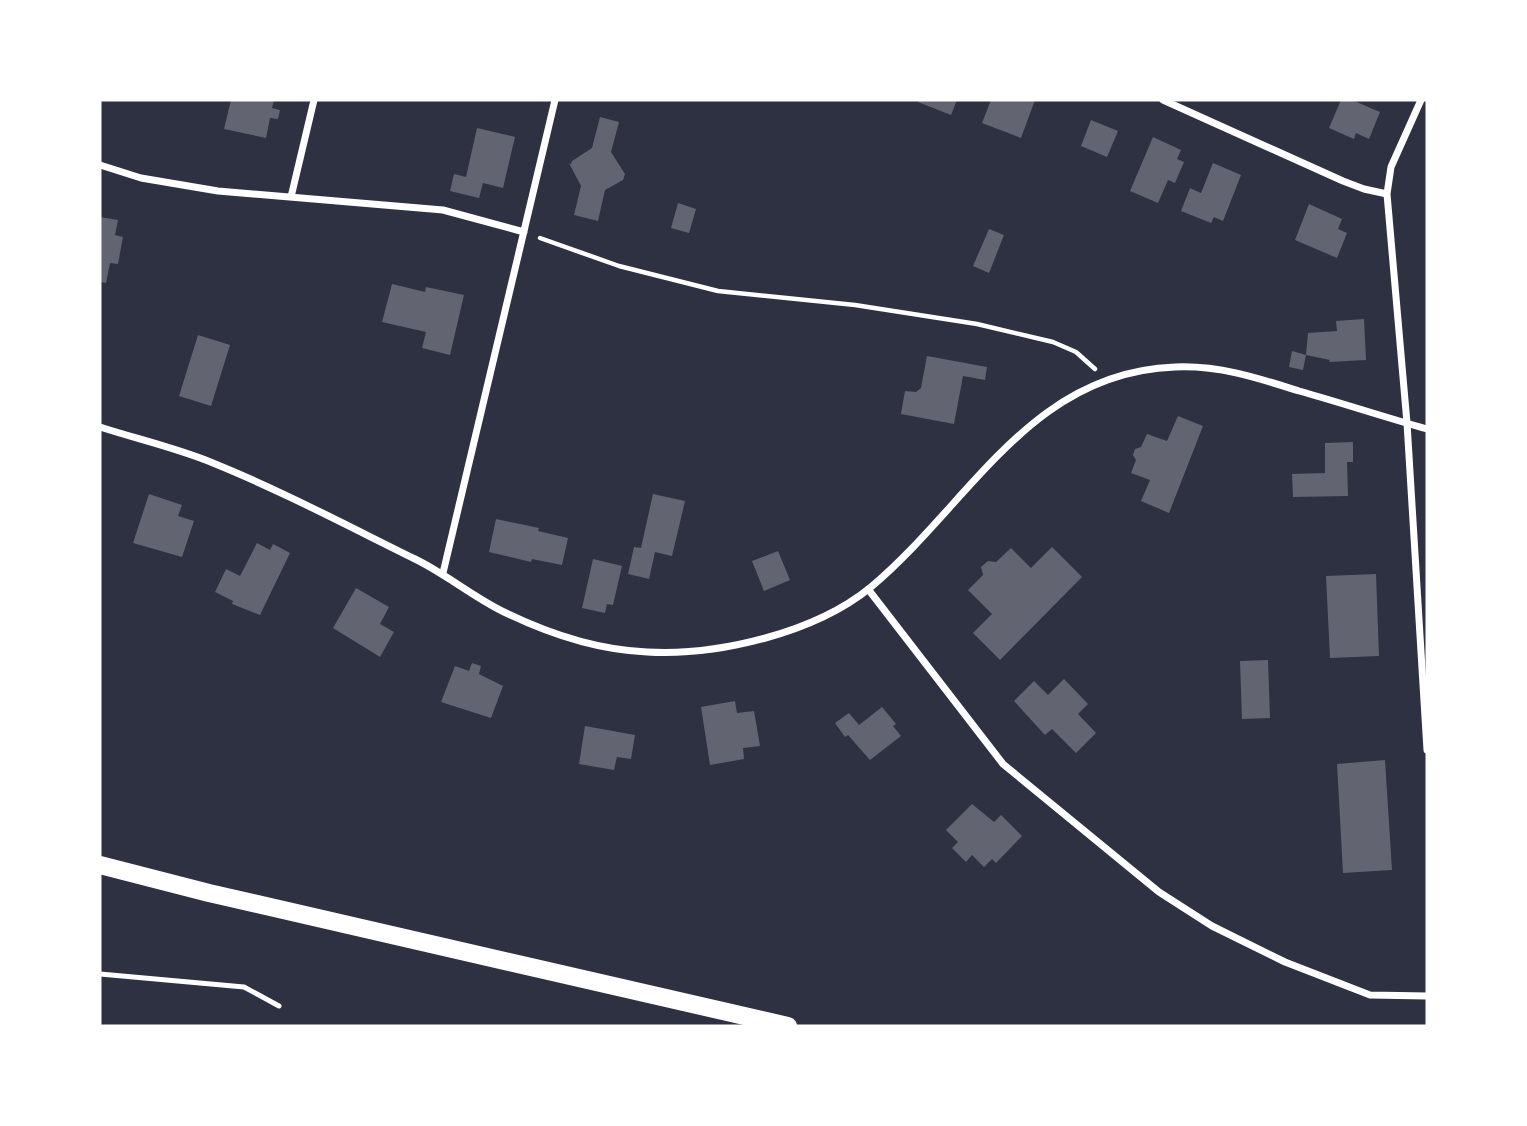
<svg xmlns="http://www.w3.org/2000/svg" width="1527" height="1126" font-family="Helvetica,sans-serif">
<rect width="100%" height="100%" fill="#2d3142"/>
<path fill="#626471" d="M231 100H274L272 108 280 110 278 119 270 118 266 138 224 129Z
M919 100H957L951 115 918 102Z
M991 100H1035L1021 138 982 123Z
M1341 100H1352L1380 112 1369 139 1356 133 1354 139 1329 128Z
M600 117 619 122 611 152 625 174 623 180 605 190 598 221 574 215 581 186 569 163 571 164 572 161 592 148Z
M1091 120 1118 131 1107 157 1081 146Z
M477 128 515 137 503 188 483 183 479 198 450 191 454 174 466 177Z
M1153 137 1181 150 1177 159 1184 162 1175 183 1168 180 1158 203 1130 191Z
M1213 163 1241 175 1223 221 1214 217 1211 223 1181 211 1190 188 1201 193Z
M678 203 696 209 689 233 671 228Z
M1309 204 1342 219 1338 229 1347 233 1337 258 1295 240Z
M100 217 118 220 115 235 123 237 118 264 110 263 106 283 100 282Z
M989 229 1004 235 989 273 973 266Z
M392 284 425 292 426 287 464 295 450 355 422 348 426 332 382 322Z
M1364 319 1366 360 1329 362 1330 360 1306 355 1308 333 1337 331 1336 321Z
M198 335 230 345 211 406 179 396Z
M1292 351 1306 355 1303 370 1289 367Z
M927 356 987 367 985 380 963 376 954 424 901 414 905 391 916 392 921 388Z
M1178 416 1203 426 1169 513 1141 501 1150 480 1131 473 1136 460 1133 455 1135 449 1141 447 1147 434 1167 441Z
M1353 442V462H1347L1348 496 1293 497 1292 474 1325 473V443Z
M149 494 182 505 178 516 194 521 182 557 133 543Z
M653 494 685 501 672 556 655 552 649 579 628 574 634 547 641 548Z
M496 519 539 528 538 531 568 538 562 565 532 559 531 562 489 552Z
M257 543 270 550 273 544 290 553 260 615 232 604 233 601 215 592 226 569 240 576Z
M1052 547 1082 577 1000 660 973 633 992 614 968 590 983 575 981 567 988 561 996 562 1011 548 1031 568Z
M778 551 790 580 764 591 752 561Z
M593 559 622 566 613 605 607 604 605 613 582 608Z
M1376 574 1379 656 1330 658 1326 576Z
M356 588 389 607 380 624 394 632 380 657 333 628Z
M1268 660 1270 718 1242 719 1240 661Z
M472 663 481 666 479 674 503 686 491 718 441 702 455 666 469 671Z
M1064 679 1088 704 1078 714 1096 733 1076 753 1052 729 1045 735 1014 701 1034 681 1048 695Z
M735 701 737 713 754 711 760 746 743 748 744 759 710 765 701 707Z
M882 707 896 724 893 726 901 736 870 760 848 735 845 737 835 723 849 713 859 725Z
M585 726 635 735 631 759 617 757 614 770 579 764Z
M1385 760 1392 870 1343 873 1337 764Z
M972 804 994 822 1001 815 1022 836 996 863 992 859 984 867 972 855 966 862 952 848 958 842 946 830Z"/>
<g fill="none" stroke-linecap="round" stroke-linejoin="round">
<path stroke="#fff" stroke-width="4.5" d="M540 238 619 266 718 291 855 305 977 324 1053 342 1076 352 1095 369"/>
<path stroke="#fff" stroke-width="5" d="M100 974 244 987 279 1006"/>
<path stroke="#fff" stroke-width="7" d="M1163 100 1343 181 1364 189 1387 194
M1421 100 1391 167 1387 194 1407 423 1427 750
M100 165 141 178 218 191 443 210 524 232
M291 197 314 100
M100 427C137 439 177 448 213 463 282 491 348 526 415 559 446 574 473 597 504 612 547 633 598 650 647 652 718 656 815 633 871 587 970 504 1030 372 1175 367 1219 365 1258 378 1299 391 1342 403 1384 417 1427 429
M443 573 555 100
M868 589 1003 764 1159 892 1212 926 1285 962 1370 995 1427 996"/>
<path stroke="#fff" stroke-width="18" d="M100 865 209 893 788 1026"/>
</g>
<rect width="1527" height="1126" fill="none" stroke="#ffffff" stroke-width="203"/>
</svg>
